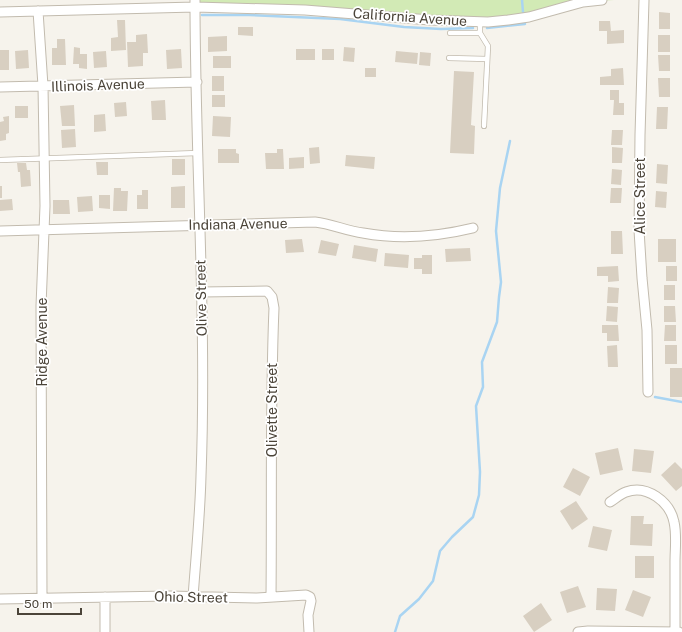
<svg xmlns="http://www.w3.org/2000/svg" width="682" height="632" font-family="'Public Sans',sans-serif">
<rect width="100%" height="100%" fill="#f6f3ec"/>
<path fill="#d2eab5" d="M195 0H614L583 2 519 18 450 21 195 7Z"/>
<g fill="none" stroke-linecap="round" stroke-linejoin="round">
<path stroke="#a9d4f2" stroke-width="2.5" d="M522 0 523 12
M202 15H249L340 19 404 27 441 29 473 28
M487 28 525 24
M655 397 682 402
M395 632 400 616 419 599 433 581 440 551 452 537 473 517 479 495 480 472 476 406 483 387 482 362 497 322 499 297 501 282 496 231 500 188 510 141"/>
</g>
<path fill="#d8cfc1" d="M659 12 670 13V29H659Z
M117 20H125L126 50 111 51V38L118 37Z
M599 21H610L611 31 624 30V43L607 44V31H599Z
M238 27H253V36L238 35Z
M147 34 148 53H143V66L128 67 127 42H136V35Z
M658 35H670V52H658Z
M227 36V51L208 52V37Z
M57 39H65L66 65H52V48H57Z
M74 47 80 48V54H87V69L79 68V64H73Z
M344 47 355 48 354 62 343 61Z
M181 49 182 68 167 69 166 50Z
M296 49H315V60H296Z
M322 49H334V60H322Z
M0 50H9V70H0Z
M28 50 29 68 16 69 15 51Z
M106 51 107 67 94 68 93 52Z
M396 51 418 53 417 64 395 62Z
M420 52 431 53 430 66 419 65Z
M658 55H670V71H659Z
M213 56H231V68H213Z
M365 68H376V77H365Z
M623 68 624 85H600V77L611 76V69Z
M454 71 474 72 471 125 475 126 474 154 450 153Z
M212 76H224V91H212Z
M658 78H670V97H659Z
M610 90H619V103H624V115H613L614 100H610Z
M212 95H225V107H212Z
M165 100 166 120H152L151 101Z
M126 102 127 116 115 117 114 103Z
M74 105 75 126H62L60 106Z
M15 106H28V118H15Z
M657 107H668L667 129H656Z
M105 114 106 131 94 132V115Z
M9 116V133L6 134V140L0 141V122L4 121 3 117Z
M213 116 231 117 230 137 212 136Z
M75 129 76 147 62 148 61 130Z
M612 130H623L622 145H611Z
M319 147 320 163 310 164 309 148Z
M612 147 623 148 622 163H612Z
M218 149H236V153L239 154V163H218Z
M277 149H283L284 169H266L265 153H277Z
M346 155 375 157 374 169 345 166Z
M304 157V168L289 169V158Z
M172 159H185V175H172Z
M96 162H108V175H97Z
M17 163H26L27 170H30L31 186 21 187 20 172H18Z
M657 164 668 165 667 184 656 183Z
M612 169 622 170 621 185 611 184Z
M0 186H2V198H0Z
M185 186V208H171V187Z
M114 188H121V191H128L127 211H113Z
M611 188H622L621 203H610Z
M142 190H148V209H137V195H142Z
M656 191 667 192 666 208 655 207Z
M99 195H110V209L99 208Z
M92 196 93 211 78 212 77 197Z
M12 199 13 210 0 211V200Z
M53 200H69L70 214H53Z
M611 231H622L623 254H611Z
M302 239 304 252 286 253 285 240Z
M658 239H676V262H658Z
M321 240 339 244 336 256 318 253Z
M354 245 378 249 376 262 352 258Z
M470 248 471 261 446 262 445 249Z
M385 253 409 255 408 268 384 266Z
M422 255H432V274H422V269H414V258H422Z
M618 266 619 281 608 282V276H597V267Z
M666 266H677V281H666Z
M664 285H675V300H664Z
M608 287 619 288 618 303H607Z
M607 306 618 307 617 322 606 321Z
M664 306H675L676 322H664Z
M602 325H618L619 341H607V333H602Z
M665 325H676V341H664Z
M617 345 618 367H608L607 346Z
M665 345H677V364H665Z
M670 368H682V397H670Z
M618 448 623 470 600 475 595 453Z
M634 449 654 451 651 473 632 471Z
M675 462 682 469V486L676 491 661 475Z
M573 468 590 477 580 496 563 487Z
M576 501 588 519 572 530 560 511Z
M631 516H644L643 524H653L652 546 630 545Z
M593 526 612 530 607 551 588 547Z
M635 556H654V578H635Z
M578 586 586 607 567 613 560 592Z
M597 588 617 589 615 611 596 610Z
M633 590 651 597 643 617 625 610Z
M541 603 552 620 534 632 523 616Z"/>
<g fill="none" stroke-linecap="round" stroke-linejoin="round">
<g stroke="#c2bbae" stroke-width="6">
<path id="service" d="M480 21V33L488 46 484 126
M450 33H480
M449 58 487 59
M0 160 198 153"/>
</g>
<g stroke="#c2bbae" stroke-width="11">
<path id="minor" d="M644 0 640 135 639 230 642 278 647 330 648 392
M38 11 43 86 45 206 41 306 42 598
M0 12 195 7 305 10 430 20 488 22 508 20 529 17 583 2 602 0
M0 87 197 82
M0 231 315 222C332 224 347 231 363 233 401 240 436 237 473 228
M201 292 267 291 272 297 274 308C270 404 272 501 271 597
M610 502C615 499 620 494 626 492 647 484 670 502 674 522 677 535 675 549 675 562 675 585 675 609 675 632
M105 597V632
M193 597C196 556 200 516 201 476 207 317 195 159 195 0
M0 599 169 596 257 598 306 595 310 597 311 601 308 615 309 632
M578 632 588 631 679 632"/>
</g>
<use href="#service" stroke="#fff" stroke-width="4.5"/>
<use href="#minor" stroke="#fff" stroke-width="9"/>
</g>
<g text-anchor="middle" stroke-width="3.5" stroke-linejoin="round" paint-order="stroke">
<g font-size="14" fill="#4b4439" stroke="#fff">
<text transform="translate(410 17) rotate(4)" y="5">California Avenue</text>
<text transform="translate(98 85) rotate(-2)" y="5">Illinois Avenue</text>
<text transform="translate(640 196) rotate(-90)" y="5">Alice Street</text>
<text transform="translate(238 224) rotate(-1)" y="5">Indiana Avenue</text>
<text transform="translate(201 298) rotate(-91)" y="5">Olive Street</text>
<text transform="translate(42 342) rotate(-90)" y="5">Ridge Avenue</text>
<text transform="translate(272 410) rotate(-90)" y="5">Olivette Street</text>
<text transform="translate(191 597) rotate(1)" y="5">Ohio Street</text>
</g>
</g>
<path d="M18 608v6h63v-6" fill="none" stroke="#4b4439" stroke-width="2"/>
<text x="24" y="608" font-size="12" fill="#4b4439" stroke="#ffffff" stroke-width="3" paint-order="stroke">50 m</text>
</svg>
